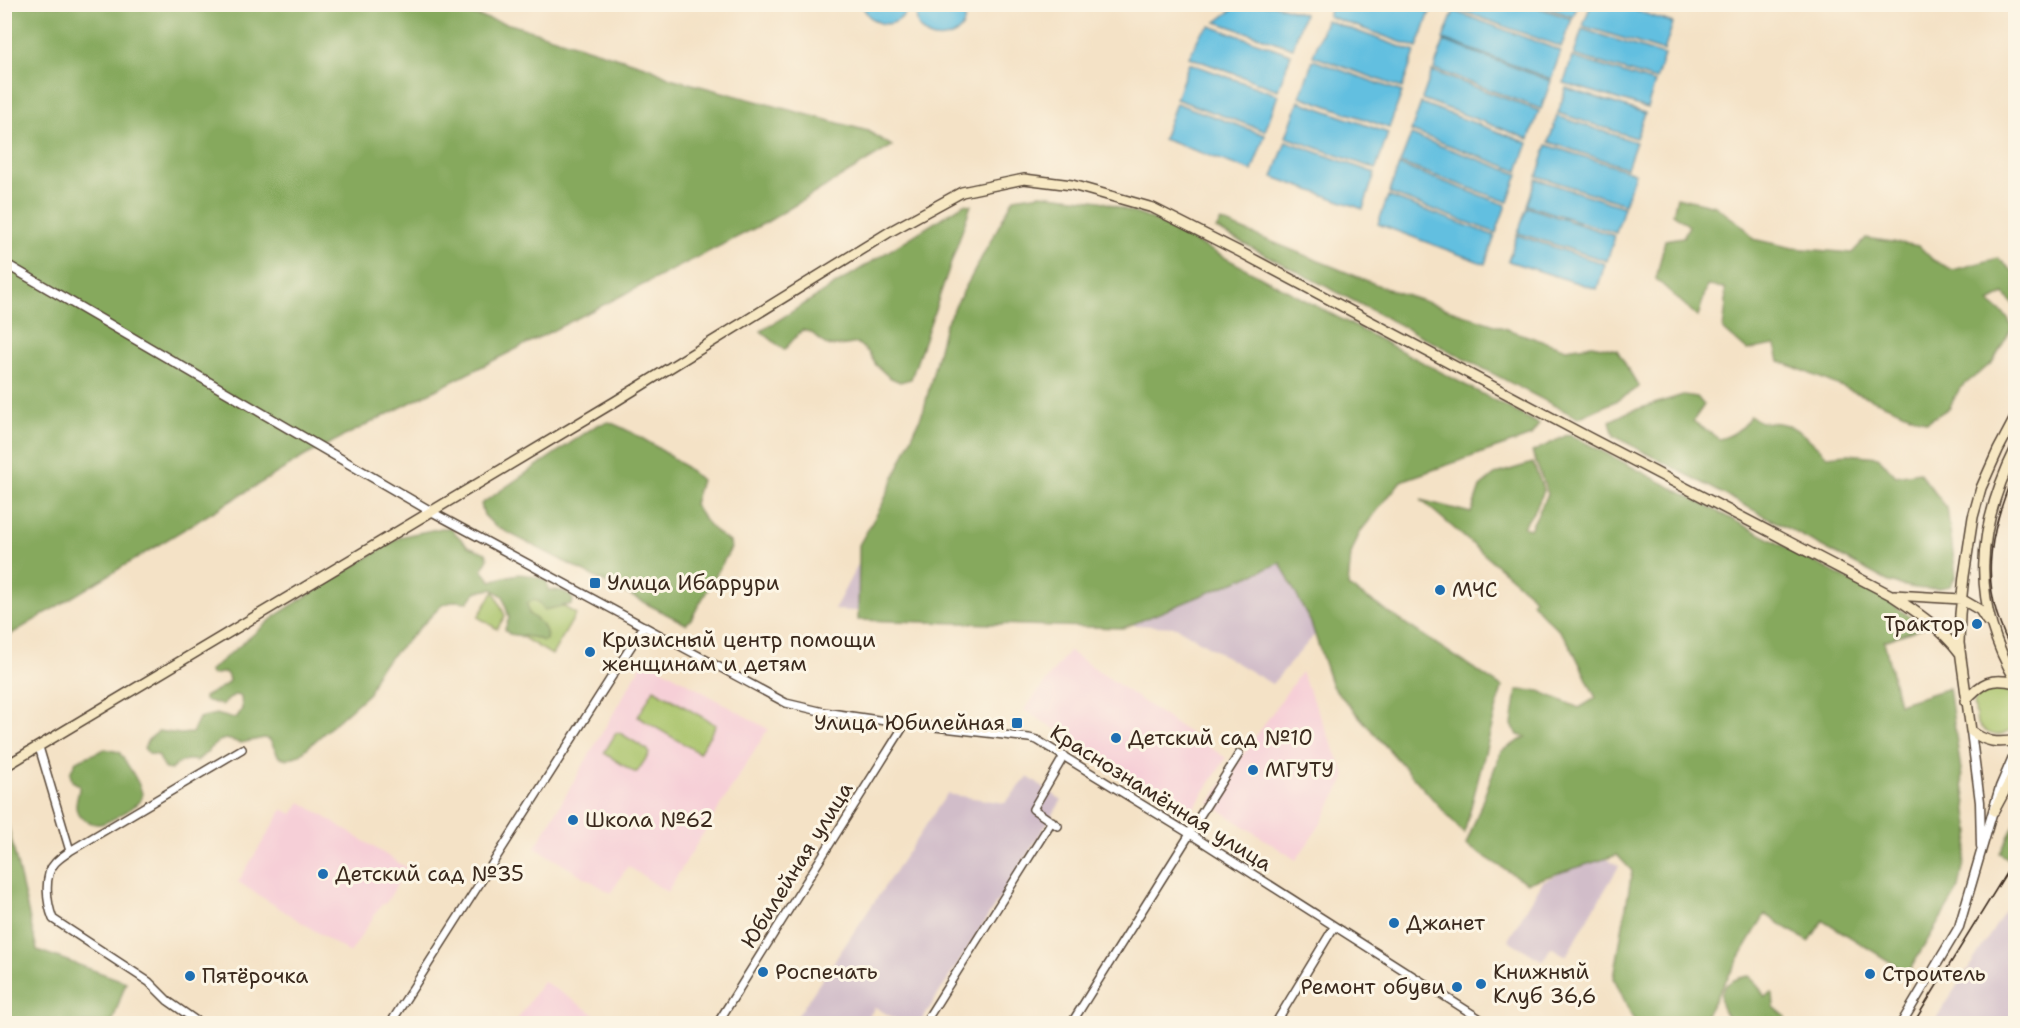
<svg xmlns="http://www.w3.org/2000/svg" width="2020" height="1028" font-family="'Shantell Sans',sans-serif">
<rect width="100%" height="100%" fill="#fcf5e5"/>
<filter id="ink" filterUnits="userSpaceOnUse"><feTurbulence type="fractalNoise" baseFrequency=".0167" numOctaves="2"/><feDisplacementMap in="SourceGraphic" scale="12" xChannelSelector="R" yChannelSelector="G"/><feConvolveMatrix kernelMatrix="1 2 1 2 8 2 1 2 1" color-interpolation-filters="sRGB"/></filter>
<filter id="wash" filterUnits="userSpaceOnUse"><feTurbulence type="fractalNoise" baseFrequency=".008" numOctaves="4" result="noise"/><feDisplacementMap in="SourceGraphic" scale="24" xChannelSelector="R" yChannelSelector="G"/><feGaussianBlur stdDeviation="1.35" result="paint"/><feColorMatrix in="noise" values="0 0 0 0 0 0 0 0 0 0 0 0 0 0 0 0 0 1.4 0 .05"/><feComposite in="paint" operator="in"/></filter>
<g filter="url(#wash)">
<rect width="100%" height="100%" fill="#f4e2c6"/>
<path fill="#f6cfd7" d="M1069 651 1226 758 1191 812 1024 710Z
M645 659 768 729 667 892 628 866 611 893 535 848Z
M1301 672 1346 776 1320 825 1296 860 1209 803Z
M301 802 407 868 386 903 381 905 350 953 238 882 283 809 292 814Z
M543 981 605 1021V1023H515Z"/>
<path fill="#d1bdc9" d="M1236 434 1324 624 1272 684 1176 627 834 610 868 545Z
M1028 777 1062 800 920 1023H902L875 1007 865 1023 792 1024 947 794 1005 803Z
M1600 855 1619 866 1566 956 1551 947 1543 961 1508 940 1543 881Z
M2015 896V1023H1933Z"/>
<path fill="#a8c369" stroke="#727644" stroke-width="1.5" d="M532 587 576 614 552 655 507 628Z
M494 591 505 616 497 629 478 617Z
M1995 684 2004 686 2015 702 2014 727C2000 739 1989 737 1977 723L1974 703 1980 689Z
M654 689 716 725 699 753 638 717Z
M616 733H620L648 750 649 754 637 772H634L604 753Z"/>
<path fill="#86a95d" stroke="#606a3e" stroke-width="1.5" d="M5 5H432L513 25 651 68 670 78 868 131 892 146 767 222 305 456 5 638Z
M1041 194 1101 201 1154 220 1539 424 1531 436 1401 481 1360 532 1351 554 1348 586 1502 687 1464 834 1332 686 1311 623 1280 563 1123 628 858 620 859 545 882 505 924 409 945 325 1014 198Z
M1677 197 1715 206 1744 227 1753 239 1793 248 1852 253 1866 238 1919 246 1933 260 1953 270 1998 258 2015 273V306L2004 294 1989 302 2008 318 2012 328 1992 363 1960 388 1949 408 1927 422 1779 361 1775 345 1747 350 1723 329 1726 304 1725 288 1707 286 1698 317 1656 279 1665 240 1683 237 1689 226 1673 214Z
M964 204 971 205 911 379 900 382 889 377 876 365 869 353 857 343C848 345 836 348 827 345 816 340 817 332 802 330L784 350 761 331Z
M1221 221 1385 288 1566 349 1592 345 1617 350 1639 387 1618 400 1578 418 1216 229Z
M1683 395 1697 397 1704 405 1693 421 1719 439C1734 435 1742 429 1750 416 1766 427 1767 420 1783 424 1798 427 1816 445 1827 456L1848 454 1878 457 1896 476 1919 472 1947 508 1956 576 1950 586C1927 592 1911 588 1889 582L1614 436 1610 421 1628 412Z
M609 422C637 433 678 459 701 480L694 504C703 520 713 532 730 542L731 548 691 619 686 624 495 526 484 515 481 504 597 425Z
M1569 434 1885 599 1924 627 1884 641 1899 704 1949 688 1970 832 1959 888 1908 973 1823 920 1809 942 1765 914 1701 1023H1635L1614 978 1632 871 1617 855 1527 883 1466 845 1501 751 1526 737 1518 735 1512 725 1517 690 1539 691 1579 708 1596 698C1586 679 1578 657 1566 639 1556 625 1541 616 1532 602L1534 599 1528 592 1421 500 1471 513 1480 487 1496 474 1533 463 1544 491 1536 508 1523 527 1530 529 1548 494 1532 452Z
M442 528 451 529 468 546 486 553 488 558 482 570 491 581C516 573 523 571 547 581L548 590C558 590 568 590 573 600L572 604 544 610 539 602 534 600 527 603 529 614C538 620 549 628 546 640L543 641 537 638 509 634 505 629 509 618 503 596 492 589 476 592 468 602 455 601 442 605 378 670 369 693 299 755 287 759 279 757 270 740 264 738 241 743 226 739 219 741 197 761C185 758 179 762 171 770L165 769 158 755 149 754 144 748 148 740 159 731 180 734 192 733 199 718 216 714 231 718 237 717 242 709 241 696 234 695 222 705 204 700V697L224 686 229 681 228 676 225 672 212 675 209 671 278 614 395 540 403 536Z
M105 749 119 752C125 761 144 787 142 797 140 805 108 823 100 824 92 825 80 819 77 811 73 803 80 795 79 785L72 781 70 773 76 761Z
M4 808 37 950 126 982 112 1023H5Z
M2015 824V854L2010 860 2000 853Z
M1749 976 1755 981 1765 997 1771 992 1773 994 1774 1007 1785 1016V1023H1733C1712 1002 1718 980 1749 976Z"/>
<path fill="#62bfe0" stroke="#4e747f" stroke-width="1.5" d="M1332 4 1408 5 1430 12 1417 48 1328 16Z
M1591 4 1619 5 1673 23 1664 51 1583 26Z
M862 5H909C900 31 872 29 862 5Z
M918 5H963C978 47 905 52 918 5Z
M1239 5H1276L1304 14 1293 48 1216 22Z
M1455 5H1531L1572 19 1561 47 1454 8Z
M1539 5H1578L1573 17Z
M1454 11 1561 51 1551 79 1443 39Z
M1326 20 1415 52 1402 88 1313 56Z
M1210 26 1291 54 1278 90 1189 57 1201 33Z
M1582 29 1664 55 1656 80 1574 55Z
M1444 41 1551 81 1541 109 1434 69Z
M1572 57 1655 83 1647 108 1564 83Z
M1313 60 1402 92 1389 128 1300 96Z
M1189 63 1278 95 1265 131 1176 99Z
M1432 71 1539 111 1529 139 1422 99Z
M1566 88 1645 113 1636 138 1558 113Z
M1299 101 1388 133 1376 169 1286 137Z
M1176 103 1265 135 1252 171 1163 139Z
M1421 103 1528 143 1518 171 1411 131Z
M1557 116 1636 142 1627 168 1549 142Z
M1411 135 1518 174 1508 202 1400 163Z
M1286 141 1375 173 1363 209 1273 177Z
M1547 145 1635 173 1625 204 1537 176Z
M1399 165 1506 205 1496 233 1389 193Z
M1536 179 1624 207 1616 233 1527 205Z
M1388 196 1495 236 1485 264 1378 224Z
M1527 207 1615 236 1607 261 1518 233Z
M1517 235 1605 264 1597 289 1508 261Z"/>
</g>
<g filter="url(#ink)">
<g fill="none" stroke-linecap="round" stroke-linejoin="round">
<g stroke="#574637" stroke-width="10">
<path id="minor" d="M432 512 786 703 824 712 892 722 1029 738 1037 740 1190 834 1488 1024
M39 747 70 851
M1058 826 1033 809 1064 756
M1189 833 1239 754
M201 1024 168 1001 149 982 53 919C47 904 43 875 55 863 59 858 65 855 70 851L242 749
M390 1024 644 626
M717 1024 905 724
M924 1024 1052 821
M1071 1024 1190 834
M1275 1024 1334 927"/>
</g>
<g stroke="#574637" stroke-width="11">
<path id="tertiary" d="M4 263 432 512
M1971 731 1980 802 1981 846
M1901 1024 1959 927 2000 787 2016 750"/>
</g>
<g stroke="#574637" stroke-width="12">
<path id="secondary" d="M2016 416 1998 450 1981 488 1973 517 1964 576 1960 614 1959 643 1971 731C1986 742 1997 744 2016 740
M2016 448C1976 529 1970 602 2016 681
M1894 595 1961 599 1980 610 1987 621
M1965 701C1982 682 1991 677 2016 683
M4 767 616 401 891 231 962 192 1024 179 1072 185 1153 208 1240 252 1588 437 1891 595C1917 612 1941 628 1960 653
M1994 811 2016 770"/>
</g>
<use href="#minor" stroke="#fff" stroke-width="7"/>
<use href="#tertiary" stroke="#fff" stroke-width="8"/>
<use href="#secondary" stroke="#f7e8c3" stroke-width="9"/>
<path stroke="#3b2a1e" stroke-width="1.5" d="M2016 467C1988 537 1976 588 2016 658
M1913 1024 2016 857"/>
</g>
</g>
<g fill="#1f6fb2" stroke="#fcf5e5" stroke-width="2">
<rect x="589" y="577" width="12" height="12" rx="3"/>
<circle cx="1440" cy="590" r="6"/>
<circle cx="1977" cy="624" r="6"/>
<circle cx="590" cy="652" r="6"/>
<rect x="1011" y="717" width="12" height="12" rx="3"/>
<circle cx="1116" cy="738" r="6"/>
<circle cx="1253" cy="770" r="6"/>
<circle cx="573" cy="820" r="6"/>
<circle cx="323" cy="874" r="6"/>
<circle cx="1394" cy="923" r="6"/>
<circle cx="763" cy="972" r="6"/>
<circle cx="1870" cy="974" r="6"/>
<circle cx="190" cy="976" r="6"/>
<circle cx="1481" cy="984" r="6"/>
<circle cx="1457" cy="987" r="6"/>
</g>
<g text-anchor="middle" stroke-width="6" stroke-linejoin="round" paint-order="stroke">
<g font-size="21" fill="#3b2a1e" stroke="#fcf5e5" text-anchor="start">
<text x="607" y="590">Улица Ибаррури</text>
<text x="1452" y="597">МЧС</text>
<text x="1965" y="631" text-anchor="end">Трактор</text>
<text x="602" y="647">Кризисный центр помощи<tspan x="602" dy="24">женщинам и детям</tspan></text>
<text x="1005" y="730" text-anchor="end">Улица Юбилейная</text>
<text x="1128" y="745">Детский сад №10</text>
<text x="1265" y="777">МГУТУ</text>
<text x="585" y="827">Школа №62</text>
<text x="335" y="881">Детский сад №35</text>
<text x="1406" y="930">Джанет</text>
<text x="775" y="979">Роспечать</text>
<text x="1493" y="979">Книжный<tspan x="1493" dy="24">Клуб 36,6</tspan></text>
<text x="1882" y="981">Строитель</text>
<text x="202" y="983">Пятёрочка</text>
<text x="1445" y="994" text-anchor="end">Ремонт обуви</text>
</g>
<g font-size="21" fill="#3b2a1e" stroke="#fcf5e5">
<text transform="translate(1161 798) rotate(32)" y="7">Краснознамённая улица</text>
<text transform="translate(797 865) rotate(-58)" y="7">Юбилейная улица</text>
</g>
</g>
<rect width="2020" height="1028" fill="none" stroke="#fcf5e5" stroke-width="24"/>
</svg>
